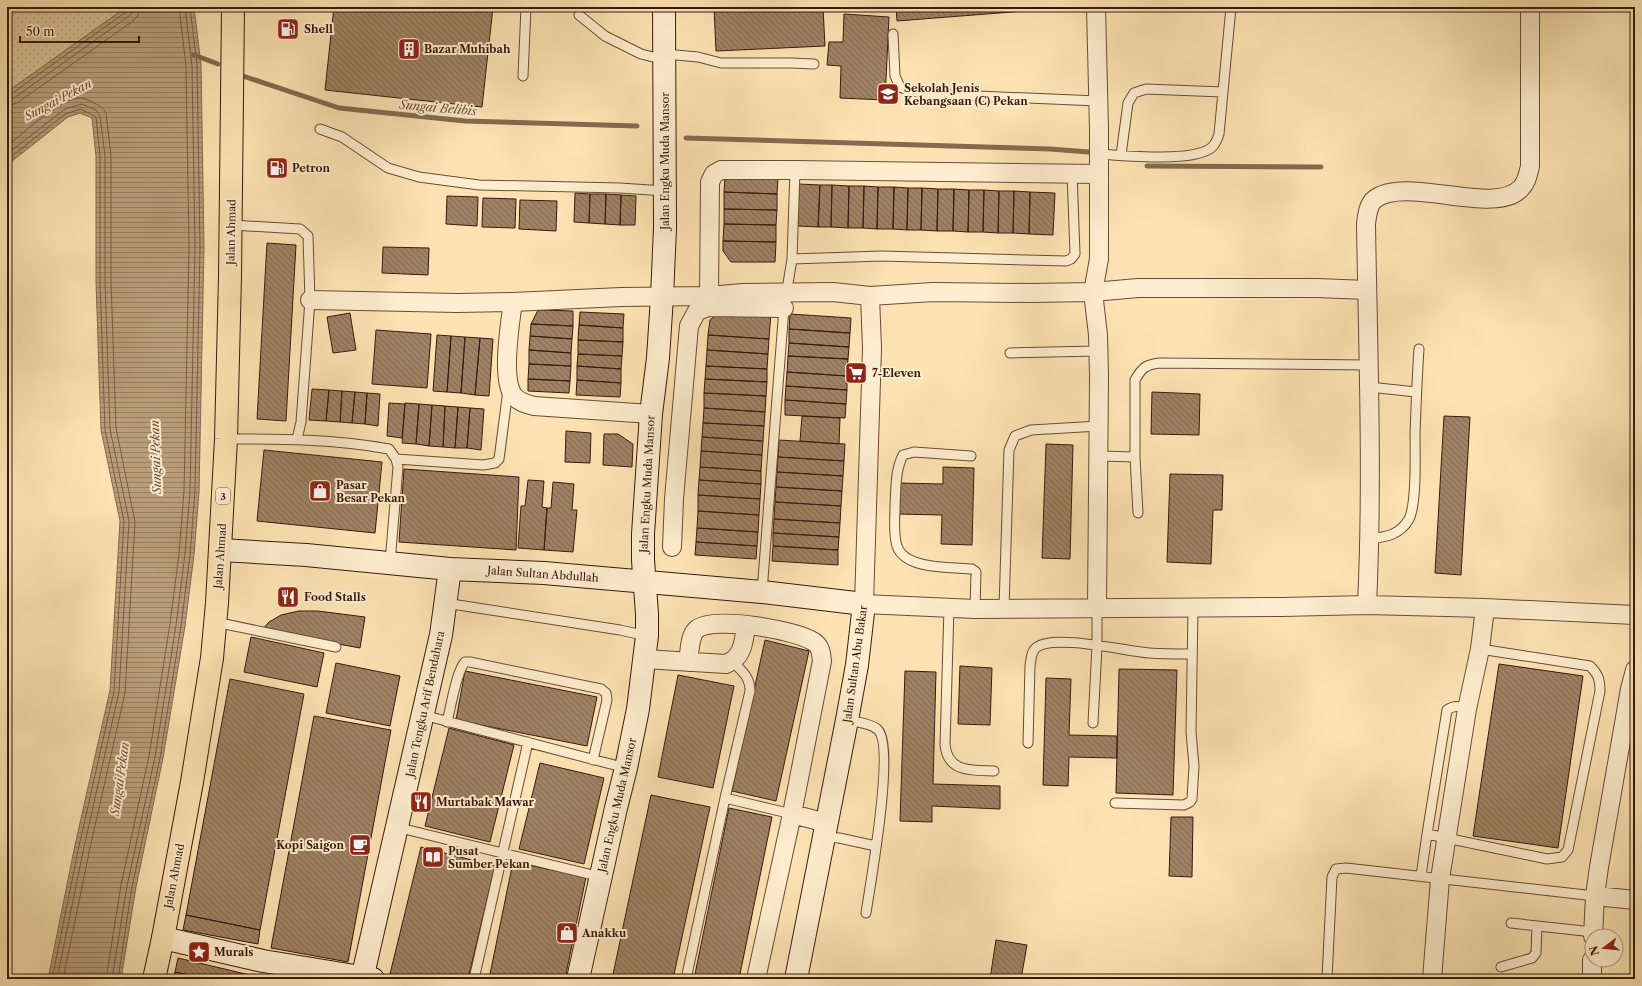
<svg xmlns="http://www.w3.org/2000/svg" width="1642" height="986" font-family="'Libre Caslon Text',serif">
<defs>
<pattern id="park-dots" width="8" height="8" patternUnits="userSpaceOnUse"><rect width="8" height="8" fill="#dcc197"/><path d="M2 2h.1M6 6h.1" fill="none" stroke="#bea581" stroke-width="1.8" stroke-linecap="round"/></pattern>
<pattern id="water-rules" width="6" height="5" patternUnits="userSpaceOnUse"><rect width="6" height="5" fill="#ba9e7b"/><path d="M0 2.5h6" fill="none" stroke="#988063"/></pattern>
<pattern id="building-back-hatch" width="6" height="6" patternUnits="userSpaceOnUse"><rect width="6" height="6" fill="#9f8263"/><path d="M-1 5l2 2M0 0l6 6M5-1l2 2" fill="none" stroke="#836a50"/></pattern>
</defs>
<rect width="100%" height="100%" fill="#fde3b3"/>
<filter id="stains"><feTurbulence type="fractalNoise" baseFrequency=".005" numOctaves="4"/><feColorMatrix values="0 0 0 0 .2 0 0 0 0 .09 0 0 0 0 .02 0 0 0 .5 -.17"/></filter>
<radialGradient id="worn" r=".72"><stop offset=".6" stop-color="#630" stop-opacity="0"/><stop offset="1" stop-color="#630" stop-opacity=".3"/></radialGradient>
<path fill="url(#park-dots)" stroke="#8a6d52" d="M7 7H162L125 8 7 92Z"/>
<path fill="url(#water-rules)" stroke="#86694f" d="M162 7H194L201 65 204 247 199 492 194 555 185 626 163 758 136 887 121 979H48L75 845 110 690 120 521 101 430 96 282V156L92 118 80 113 68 117 7 165V92L125 8Z"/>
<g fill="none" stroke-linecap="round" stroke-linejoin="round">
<path stroke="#7a5c44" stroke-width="1" d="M7 95 11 94 126 12 128 7
M7 100 14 98 129 16 133 12V7
M7 106 17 103 133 21 138 15 139 7
M7 146C24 133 59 99 80 98 84 98 88 100 92 102 98 105 103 107 106 113L111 156V282L116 428 135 522 125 693 90 848 63 979
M7 154 65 109 82 104 96 110 100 116 105 156V282L110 429 129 521 119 692 84 847 57 979
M7 160 65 114 81 109 96 117 100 156V282L105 430 124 521 114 691 79 846 52 979
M106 979 121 885 149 756 170 624 179 554 184 491 189 247 186 66 179 7
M112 979 127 886 155 757 176 625 185 554 190 491 195 247 192 66 185 7
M118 979 132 887 160 758 181 626 190 555 195 491 200 247 197 65 190 7"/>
<path stroke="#86694f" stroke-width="5" d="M194 55 218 64
M243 76 339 108 465 121 637 126
M686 138 1050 149 1089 152
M1147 166 1321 167"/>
</g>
<path fill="url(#building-back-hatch)" stroke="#39190d" d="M334 7H493L482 107 325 90Z
M714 7H823L825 46 716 51Z
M896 7H1050V9L897 21Z
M844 14 889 17 885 100 840 98 841 66 827 65 829 42H843Z
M725 176 778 178 777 194 724 192Z
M799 184 820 185 818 227 798 226Z
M820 185H832L831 227H818Z
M832 185 849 186 848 228 831 227Z
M849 186H864L863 228H848Z
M864 186 878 187 877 229 863 228Z
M878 187H894L893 229H877Z
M894 187 908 188 907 230 893 229Z
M908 188H922L921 230H907Z
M922 188 938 189 937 231 921 230Z
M938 189H954L953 231H937Z
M954 189 969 190 968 232 953 231Z
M969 190H984L983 232H968Z
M984 190 999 191 998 233 983 232Z
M999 191H1014L1013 233H998Z
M1014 191 1030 192 1029 234 1013 233Z
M724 192 777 194V210L724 209Z
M1030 192 1055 193 1053 235 1029 234Z
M575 193 590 194 589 223 574 222Z
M590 194H606L605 224 589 223Z
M606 194 621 195 620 225 605 224Z
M621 195 636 196 635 225H620Z
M447 196 478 197 477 226 446 224Z
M483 198 516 199 515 228 482 227Z
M520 200 557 201 556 231 519 229Z
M724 209 777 210 776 225 724 224Z
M724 224 776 225V242L723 241Z
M723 241 776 242 775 262H731L723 251Z
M267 243 296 245 286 421 257 419Z
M383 247 429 248 428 275 382 273Z
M538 310 573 311V326L531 324Z
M722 310 771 312 769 339 708 335 710 320Z
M580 312 624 314 623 328 579 325Z
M350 313 356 350 333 353 327 317Z
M790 314 851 318 850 333 789 329Z
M531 324 573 326 572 339 530 336Z
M579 325 623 328V342L578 340Z
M789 329 850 333 849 347 789 343Z
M376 330 431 334 427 388 372 384Z
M437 335 451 336 447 392 433 391Z
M708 335 769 339 768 354 707 350Z
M451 336 465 337 461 393 447 392Z
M530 336 572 339 571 353 529 350Z
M465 337 480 338 475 395 461 393Z
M480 338 493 339 489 396 475 395Z
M578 340 623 342 622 356 578 354Z
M789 343 849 347 848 359 788 356Z
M529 350 571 353V366L529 364Z
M707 350 768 354 767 369 706 366Z
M578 354 622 356 621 369 577 366Z
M788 356 848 359 847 376 787 372Z
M529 364 571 366 570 381 528 379Z
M577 366 621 369V383L577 380Z
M706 366 767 369V382L705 379Z
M787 372 847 376V390L786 386Z
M528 379 570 381 569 393 528 391Z
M705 379 767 382 766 396 704 393Z
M577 380 621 383 620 397 576 395Z
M786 386 847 390 846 404 785 400Z
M312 389 329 390 326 421 309 420Z
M329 390 342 391 340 422 326 421Z
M342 391 355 392 352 423 340 422Z
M355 392 367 393 365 424 352 423Z
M1152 392 1200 394 1199 435 1151 434Z
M367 393 380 394 378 426 365 424Z
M704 393 766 396 765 412 704 408Z
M785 400 846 404 845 418 785 415Z
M389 403 405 404 402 438 387 436Z
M405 403 419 404 416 444 402 443Z
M419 404 432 405 429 446 416 444Z
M432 405 445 406 443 447 429 446Z
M445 406 458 407 455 448 443 447Z
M458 407 470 408 467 448H455Z
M470 408 484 409 481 450 467 448Z
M704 408 765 412 764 426 703 423Z
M802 416 840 418 839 444 800 441Z
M1444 416 1470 417 1461 575 1435 573Z
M703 423 764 426 763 441 702 437Z
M566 431 591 433 590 463 565 462Z
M604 434H618L633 444 632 467 603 465Z
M702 437 763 441 762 455 701 451Z
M779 440 845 444 844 461 778 457Z
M1046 444 1073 445 1070 559 1042 558Z
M264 450 382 462 375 533 257 521Z
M701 451 762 455 761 471 700 467Z
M778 457 844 461 843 476 777 472Z
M700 467 761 471V484L699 480Z
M943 467 974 468 972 545 941 544 942 515 897 514 898 483 943 484Z
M404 469 519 477 516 550 399 542Z
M777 472 843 476 842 491 776 487Z
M1170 474 1223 475 1222 510H1213L1211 564 1167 562Z
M528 480 544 481 542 507 547 508 544 550 518 548 521 506H525Z
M699 480 761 484 760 499 698 495Z
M553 482 574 484 572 510H577L573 552 544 550 547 508H551Z
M776 487 842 491 841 506 775 502Z
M698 495 760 499 759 515 698 511Z
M775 502 841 506 840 523 774 519Z
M698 511 759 515 758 532 697 528Z
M774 519 840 523 839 537 773 533Z
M697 528 758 532 757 546 696 542Z
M773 533 839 537 838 550 773 546Z
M696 542 757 546 756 559 695 555Z
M773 546 838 550V565L772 561Z
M299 611H318L365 617 360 648 262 630 269 622 281 615Z
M251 637 324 653 317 687 244 672Z
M765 640 809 651 776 801 732 791Z
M336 663 400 676 390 726 326 713Z
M1499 664 1583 676 1558 848 1473 836Z
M960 666 992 668 990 725 958 724Z
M1119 669 1177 670 1173 795 1116 793Z
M465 671 597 697 587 746 456 720Z
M905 671 936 672 933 784 1000 786V809L932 806V822L900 821Z
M678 675 734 686 713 788 658 777Z
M1046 678 1071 679 1069 735 1117 736V758L1069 757 1068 786 1043 785Z
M230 679 304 694 260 930 186 915Z
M314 716 391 730 348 962 271 948Z
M449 728 514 745 490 842 425 826Z
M540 763 604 778 584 864 519 849Z
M651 795 710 807 673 979H612Z
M729 808 772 817 739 979H694Z
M1171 817H1193L1192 877 1169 876Z
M421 847 495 866 468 979H409L390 974Z
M513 862 586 877 565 979H489Z
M186 915 260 930 258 944 183 930Z
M996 940 1027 945 1021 979H990Z
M178 958 254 976 253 979H206L175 972Z
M175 972 206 979H173Z"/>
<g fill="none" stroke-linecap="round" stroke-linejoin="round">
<g stroke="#6a4c36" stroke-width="11">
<path id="lane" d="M579 15 605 36 641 54 665 60
M893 34 895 76 900 87 911 91 930 94 1098 101
M665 54 698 57 721 63H791L814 64
M523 76 526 7
M320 129 342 137 388 168 419 177 479 185 620 188 665 191
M1098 154C1122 155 1200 164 1214 145 1216 142 1218 138 1219 134L1231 7
M1121 155 1128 103 1134 93 1146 89 1223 92
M231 225 300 229 308 236 310 300 301 422 297 439
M792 259 795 170
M1010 353 1098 351
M1369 387 1416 392
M226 439C281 439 335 439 389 449L396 459 398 467 390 563
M971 456 914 452 903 455C895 471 896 489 895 506 895 519 893 533 897 546 905 570 951 567 972 569L976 572 975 609
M1099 456 1135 457
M396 459 483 465 495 463 499 459 508 390
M1138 513 1135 457V380C1142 368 1145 365 1159 363L1369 365
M1370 539C1386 537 1400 535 1409 519 1417 503 1415 454 1415 435 1416 406 1417 378 1419 349
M762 592 784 308 792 259 882 256 1066 261 1071 259 1075 254 1072 173
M445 603 620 630 647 636
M949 608 945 745C948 773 972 770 994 771
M1004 608 1009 450 1015 436 1031 430 1099 426
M215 622 336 647
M1467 709C1459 706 1454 705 1447 710L1427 834 1547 859 1562 857 1568 850 1600 691C1600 679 1598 674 1590 666L1480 649
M423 715 626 768
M847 720C856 722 870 723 877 729 896 743 870 886 866 913
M447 722C451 707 456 672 465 662H470L601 689 606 693 607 700 593 760
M1093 723 1097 646V608
M1028 743 1030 666C1031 660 1031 651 1037 647 1054 634 1125 651 1149 653 1163 654 1177 654 1192 654
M725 798 792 814
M1115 803 1184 805 1190 802 1192 799 1194 766 1191 732 1193 608
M396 827 601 877
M825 837 839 838 876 846
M1421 876 1427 834
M1511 923 1593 932
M1501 967 1532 958 1536 953 1537 926
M474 979 528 742
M686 979 725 798 750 691C750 677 742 671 733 662
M1327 979 1332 877 1336 869 1346 868 1595 896"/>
</g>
<g stroke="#6a4c36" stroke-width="20">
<path id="street" d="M1096 7 1099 129V259L1093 292 1098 335 1099 376 1097 608
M709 296 710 182 714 174 721 170H795L1098 174
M870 296 872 348 864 604 975 609 1282 607 1367 605 1485 608 1635 615
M310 300 458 303 513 302 621 297 709 296 743 293 833 292 870 296 933 292 1030 293 1093 292 1138 288H1317L1367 290
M513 302C510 323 501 378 513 395 518 402 526 404 534 406L651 414
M672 547 674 499 689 326 697 311 708 307 784 308
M1367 605C1373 478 1368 351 1366 224 1367 216 1368 204 1375 199 1406 175 1496 217 1521 188 1527 182 1528 174 1530 166V7
M644 659 726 664C743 658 744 641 746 625
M688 662C690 652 689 637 696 630 711 615 797 630 814 642 821 647 821 653 822 661L792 814 756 979
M792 814 827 823
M1595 896 1635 900
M1593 936 1595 896 1599 867 1630 689 1635 670
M1432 979 1440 879 1467 709 1480 649 1485 608
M1592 979V960"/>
</g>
<g stroke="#39190d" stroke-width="24">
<path id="secondary" d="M221 550 306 555 450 569 544 573 762 592 864 604 857 665 847 720 796 979
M163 938 263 961 373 979
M362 979 441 635 450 569
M578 979 616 808 626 768 638 709 647 636V614L643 560V534L651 414 658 358 662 297 665 228 664 7"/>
</g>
<g stroke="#39190d" stroke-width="24">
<path id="highway" d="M154 979 163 938 192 782 212 658 217 603 226 439 230 276 233 7"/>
</g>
<use href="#lane" stroke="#feedce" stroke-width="9"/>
<use href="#street" stroke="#feedce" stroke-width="18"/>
<use href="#secondary" stroke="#feedce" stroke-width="22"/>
<use href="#highway" stroke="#fde3b3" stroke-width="22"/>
</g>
<defs>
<g id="fuel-square" transform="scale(1.15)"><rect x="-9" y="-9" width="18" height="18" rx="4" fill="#8f2418" stroke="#feedce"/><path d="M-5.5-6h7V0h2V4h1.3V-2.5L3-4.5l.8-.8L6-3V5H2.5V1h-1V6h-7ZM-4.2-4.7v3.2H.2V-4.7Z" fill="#fff"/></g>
<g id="building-square" transform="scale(1.15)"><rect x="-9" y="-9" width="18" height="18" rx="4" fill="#8f2418" stroke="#feedce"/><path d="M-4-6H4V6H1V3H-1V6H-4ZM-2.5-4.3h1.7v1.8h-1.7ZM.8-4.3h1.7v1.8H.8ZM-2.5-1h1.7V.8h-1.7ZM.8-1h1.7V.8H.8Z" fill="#fff"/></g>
<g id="school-square" transform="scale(1.15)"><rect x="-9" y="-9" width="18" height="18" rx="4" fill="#8f2418" stroke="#feedce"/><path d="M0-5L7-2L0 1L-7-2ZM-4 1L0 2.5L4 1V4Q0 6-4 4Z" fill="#fff"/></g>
<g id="supermarket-square" transform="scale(1.15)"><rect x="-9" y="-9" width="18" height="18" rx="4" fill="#8f2418" stroke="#feedce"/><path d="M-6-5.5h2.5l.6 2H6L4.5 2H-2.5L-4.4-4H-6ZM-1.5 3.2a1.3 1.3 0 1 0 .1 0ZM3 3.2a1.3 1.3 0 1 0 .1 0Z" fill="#fff"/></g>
<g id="shop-square" transform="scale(1.15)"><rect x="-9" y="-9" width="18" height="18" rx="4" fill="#8f2418" stroke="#feedce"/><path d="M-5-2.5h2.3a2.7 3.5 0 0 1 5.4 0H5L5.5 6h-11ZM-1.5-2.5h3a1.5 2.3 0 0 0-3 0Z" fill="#fff"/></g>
<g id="restaurant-square" transform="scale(1.15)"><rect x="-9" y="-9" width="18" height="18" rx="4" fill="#8f2418" stroke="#feedce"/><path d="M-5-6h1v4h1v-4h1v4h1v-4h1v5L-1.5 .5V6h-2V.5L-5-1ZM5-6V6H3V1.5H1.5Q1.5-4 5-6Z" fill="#fff"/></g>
<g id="cafe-square" transform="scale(1.15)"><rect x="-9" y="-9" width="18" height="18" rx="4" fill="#8f2418" stroke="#feedce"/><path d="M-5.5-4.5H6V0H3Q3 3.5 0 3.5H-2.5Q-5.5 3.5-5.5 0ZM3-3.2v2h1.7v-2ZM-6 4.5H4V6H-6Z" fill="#fff"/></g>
<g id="library-square" transform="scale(1.15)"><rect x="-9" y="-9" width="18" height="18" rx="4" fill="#8f2418" stroke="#feedce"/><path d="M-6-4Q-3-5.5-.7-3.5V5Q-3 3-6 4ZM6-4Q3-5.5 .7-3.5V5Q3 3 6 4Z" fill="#fff"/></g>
<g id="sight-square" transform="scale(1.15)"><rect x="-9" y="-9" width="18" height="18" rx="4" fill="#8f2418" stroke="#feedce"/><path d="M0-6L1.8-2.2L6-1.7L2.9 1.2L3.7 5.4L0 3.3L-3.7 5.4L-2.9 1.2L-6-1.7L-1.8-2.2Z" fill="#fff"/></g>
</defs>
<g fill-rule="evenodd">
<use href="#fuel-square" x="288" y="29"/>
<use href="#building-square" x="409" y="49"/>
<use href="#school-square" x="888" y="94"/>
<use href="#fuel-square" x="277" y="168"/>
<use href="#supermarket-square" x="856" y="373"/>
<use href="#shop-square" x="320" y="491"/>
<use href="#restaurant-square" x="288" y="597"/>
<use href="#restaurant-square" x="421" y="802"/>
<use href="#cafe-square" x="360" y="845"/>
<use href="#library-square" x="433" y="857"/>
<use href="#shop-square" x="567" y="933"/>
<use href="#sight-square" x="199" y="952"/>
</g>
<g text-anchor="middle" stroke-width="4" stroke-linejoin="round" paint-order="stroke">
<rect fill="#feedce" stroke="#745947" stroke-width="1" x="216" y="488" width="14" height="16" rx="3"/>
<g font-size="10" font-weight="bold" fill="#39190d">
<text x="223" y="500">3</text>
</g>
<g font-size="11" font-weight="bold" fill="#39190d" stroke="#feedce" text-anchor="start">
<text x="304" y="33">Shell</text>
<text x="424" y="53">Bazar Muhibah</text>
<text x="904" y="92">Sekolah Jenis<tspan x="904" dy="13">Kebangsaan (C) Pekan</tspan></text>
<text x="292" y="172">Petron</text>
<text x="872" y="377">7-Eleven</text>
<text x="336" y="489">Pasar<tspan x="336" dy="13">Besar Pekan</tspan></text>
<text x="304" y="601">Food Stalls</text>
<text x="436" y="806">Murtabak Mawar</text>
<text x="344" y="849" text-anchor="end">Kopi Saigon</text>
<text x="448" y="855">Pusat<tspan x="448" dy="13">Sumber Pekan</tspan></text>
<text x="582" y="937">Anakku</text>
<text x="214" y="956">Murals</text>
</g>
<g font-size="11" fill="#39190d" stroke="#feedce">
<text transform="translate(665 161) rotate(-90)" y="4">Jalan Engku Muda Mansor</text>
<text transform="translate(231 232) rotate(-89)" y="4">Jalan Ahmad</text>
<text transform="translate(647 484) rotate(-87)" y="4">Jalan Engku Muda Mansor</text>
<text transform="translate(220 556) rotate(-86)" y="4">Jalan Ahmad</text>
<text transform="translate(543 574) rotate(4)" y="4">Jalan Sultan Abdullah</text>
<text transform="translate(855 664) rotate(-82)" y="4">Jalan Sultan Abu Bakar</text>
<text transform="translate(425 704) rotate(-78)" y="4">Jalan Tengku Arif Bendahara</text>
<text transform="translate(617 805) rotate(-77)" y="4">Jalan Engku Muda Mansor</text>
<text transform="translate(174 876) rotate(-79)" y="4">Jalan Ahmad</text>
</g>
<g font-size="12" font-style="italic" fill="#6d4e39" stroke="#feedce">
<text transform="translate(58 100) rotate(-28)" y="4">Sungai Pekan</text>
<text transform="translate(438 108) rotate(5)" y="4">Sungai Belibis</text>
<text transform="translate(156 457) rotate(-92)" y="4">Sungai Pekan</text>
<text transform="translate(120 779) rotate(-82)" y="4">Sungai Pekan</text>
</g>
</g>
<rect width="1642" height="986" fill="none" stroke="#fde3b3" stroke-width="24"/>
<rect x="8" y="8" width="1626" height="970" fill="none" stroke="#39190d" stroke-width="2"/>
<rect x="12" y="12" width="1618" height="962" fill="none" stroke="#39190d"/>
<g transform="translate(1604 948) rotate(254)"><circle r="19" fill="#feedce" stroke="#af9881"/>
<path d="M0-3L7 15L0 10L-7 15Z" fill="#8f2418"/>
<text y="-6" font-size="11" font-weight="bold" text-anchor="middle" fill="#39190d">N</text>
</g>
<path d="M20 36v6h119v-6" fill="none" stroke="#39190d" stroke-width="2"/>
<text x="26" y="36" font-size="12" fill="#39190d" stroke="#feedce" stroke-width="3" paint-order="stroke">50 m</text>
<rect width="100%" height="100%" filter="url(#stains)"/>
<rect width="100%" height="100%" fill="url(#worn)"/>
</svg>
